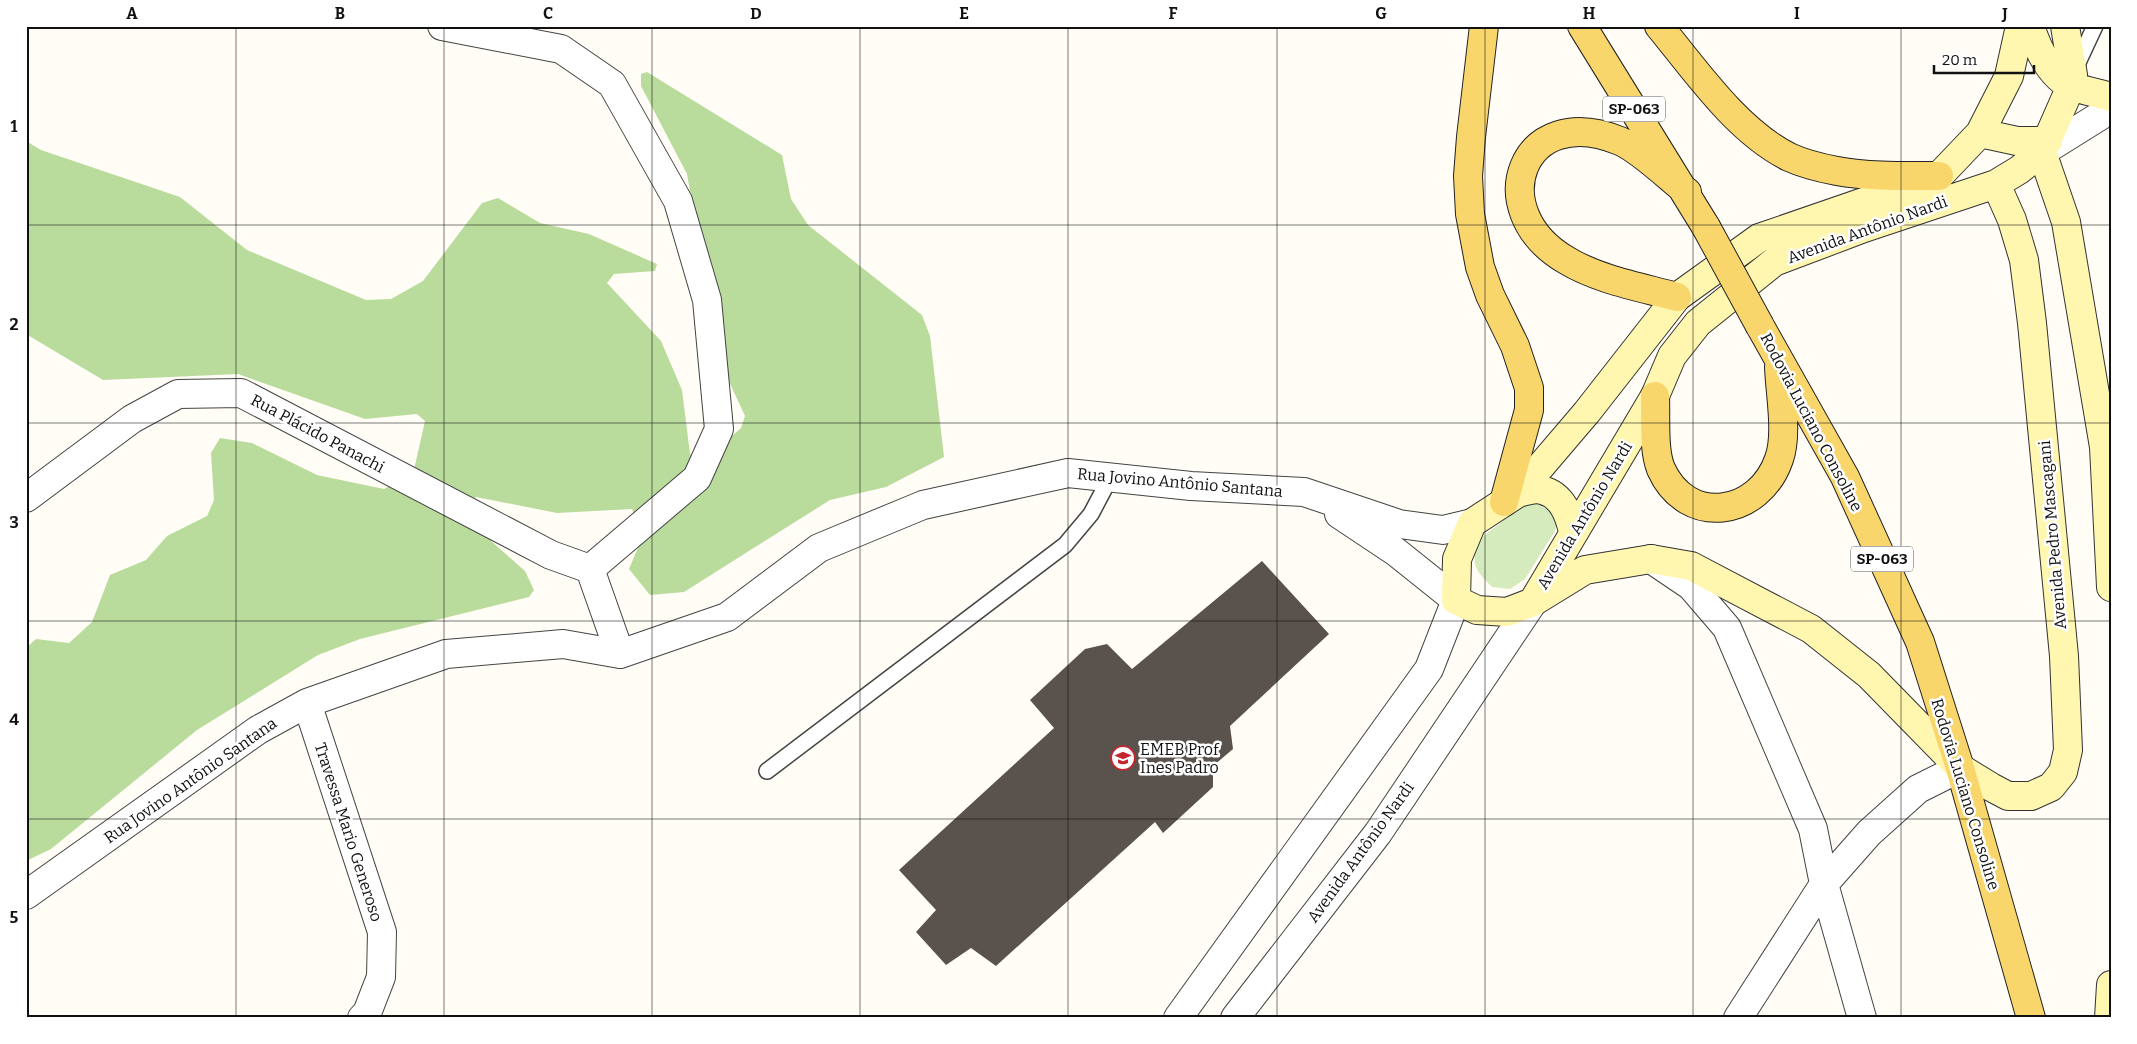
<svg xmlns="http://www.w3.org/2000/svg" width="2137" height="1044" font-family="Bitter,serif">
<rect width="100%" height="100%" fill="#fffdf5"/>
<path fill="#d5ebbd" d="M1537 503 1550 506 1557 518 1555 531 1525 579 1510 589 1492 587C1475 570 1472 566 1476 542L1523 505Z"/>
<path fill="#b9dc9c" d="M647 72 782 155 791 199 808 225 922 315 930 336 944 457 886 487 830 500 684 592 650 595 629 569 643 536 632 509 557 513 476 497 468 506 472 524 525 571 534 590 529 597 360 639 318 655 197 730 51 849 26 861V648L36 639 69 643 92 622 110 575 146 560 167 536 207 516 214 500 211 453 220 438 252 443 317 475 384 489 413 474 425 421 417 414 365 419 238 374 103 380 26 334V141L41 150 180 197 247 250 366 300 391 299 423 281 482 203 498 198 540 223 589 234 657 264 655 271 614 274 607 283 661 341 682 390 690 454 703 462 741 428 745 416 720 362 687 174 641 86V74Z"/>
<path fill="#5a524d" d="M1262 561 1329 634 1230 726 1233 749 1213 766V787L1163 833 1155 822 996 966 971 948 946 965 916 932 936 910 899 870 1054 728 1030 700 1085 649 1107 644 1132 669Z"/>
<g fill="none" stroke-linecap="round" stroke-linejoin="round">
<g stroke="#444" stroke-width="18">
<path id="lane" d="M2074 71 2095 26
M767 771 1065 545 1091 514 1110 478"/>
</g>
<g stroke="#444" stroke-width="30">
<path id="street" d="M442 26 561 49 612 84 678 201 707 300 719 429 697 478 590 569
M2042 152 2111 109
M26 498 132 419 178 394 241 393 551 555 590 569
M1651 559 1691 586 1727 628 1813 829 1824 884 1862 1018
M590 569 620 654
M307 703 382 932 381 977 367 1013 362 1018
M26 895 258 730 307 703 446 654 563 644 620 654 727 617 819 548 923 505 1068 473 1191 486 1304 492 1399 524 1443 530 1472 523
M1178 1018 1429 669 1456 600 1396 552 1339 514
M1235 1018 1378 833 1533 602
M1738 1018 1824 884 1869 833 1918 789 1960 768"/>
</g>
<g stroke="#333" stroke-width="30">
<path id="secondary" d="M2030 26C2037 47 2050 77 2072 86 2084 91 2098 93 2111 97
M2065 26 2073 75 2071 86 2042 152 2066 222 2104 447 2111 587
M1980 133 2017 141H2048
M1996 184 2012 220 2024 260 2032 323 2064 656 2068 750 2063 772 2051 787 2031 796H2008L1991 787 1960 768 1869 675 1811 629 1691 566 1651 559 1585 570 1533 602 1507 612 1477 610 1456 600 1457 559 1472 523 1518 493 1587 412 1677 297 1759 238 1939 176 1980 133 2009 76 2020 26
M1518 493C1525 491 1535 488 1542 490 1562 495 1569 514 1573 532
M1534 600 1655 396 1672 356 1698 323 1774 262 1864 228 1996 184 2019 170 2042 152
M2109 1018 2111 985"/>
</g>
<g stroke="#222" stroke-width="30">
<path id="primary" d="M1484 26 1471 137 1468 176 1470 214 1480 267 1490 295 1515 346 1529 388V410L1504 502
M1582 26 1706 227
M1659 26C1696 71 1737 131 1789 157 1804 164 1821 168 1837 171 1870 177 1905 176 1939 176
M1677 297C1640 287 1599 280 1566 260 1481 210 1522 100 1620 141 1641 150 1668 177 1687 192
M1760 326 1845 477 1920 642 1960 768 2031 1018
M1655 396C1656 417 1653 450 1661 469 1687 527 1759 517 1779 459 1788 434 1780 394 1779 367"/>
</g>
<use href="#lane" stroke="#fff" stroke-width="15"/>
<use href="#street" stroke="#fff" stroke-width="28"/>
<use href="#secondary" stroke="#fff6b0" stroke-width="28"/>
<use href="#primary" stroke="#f9d66b" stroke-width="28"/>
<g stroke="#222" stroke-width="30" stroke-linecap="butt">
<path id="primary-bridge" d="M1706 227 1760 326"/>
</g>
<use href="#primary-bridge" stroke="#f9d66b" stroke-width="28"/>
</g>
<path fill="none" stroke="#111" stroke-width="1" stroke-opacity="0.55" d="M236 26V1018M444 26V1018M652 26V1018M860 26V1018M1068 26V1018M1277 26V1018M1485 26V1018M1693 26V1018M1901 26V1018M26 225H2111M26 423H2111M26 621H2111M26 819H2111"/>
<defs>
<g id="school-ring" transform="scale(1.25)"><circle r="9.5" fill="#fff" stroke="#c4262e" stroke-width="1.5"/><path d="M0-5L7-2L0 1L-7-2ZM-4 1L0 2.5L4 1V4Q0 6-4 4Z" fill="#c4262e"/></g>
</defs>
<g fill-rule="evenodd">
<use href="#school-ring" x="1123" y="758"/>
</g>
<g text-anchor="middle" stroke-width="5" stroke-linejoin="round" paint-order="stroke">
<g fill="#fff" stroke="#585858" stroke-width="1">
<rect x="1603" y="96.5" width="62" height="25" rx="4"/>
<rect x="1851" y="546.5" width="62" height="25" rx="4"/>
</g>
<g font-size="15" font-weight="bold" fill="#111">
<text x="1634" y="114">SP-063</text>
<text x="1882" y="564">SP-063</text>
</g>
<g font-size="16" fill="#111" stroke="#fff">
<text transform="translate(1867 229) rotate(-20)" y="6">Avenida Antônio Nardi</text>
<text transform="translate(1812 422) rotate(62)" y="6">Rodovia Luciano Consoline</text>
<text transform="translate(318 433) rotate(28)" y="6">Rua Plácido Panachi</text>
<text transform="translate(1180 482) rotate(5)" y="6">Rua Jovino Antônio Santana</text>
<text transform="translate(1584 515) rotate(-59)" y="6">Avenida Antônio Nardi</text>
<text transform="translate(2052 535) rotate(-95)" y="6">Avenida Pedro Mascagani</text>
<text transform="translate(190 780) rotate(-35)" y="6">Rua Jovino Antônio Santana</text>
<text transform="translate(1966 794) rotate(73)" y="6">Rodovia Luciano Consoline</text>
<text transform="translate(349 832) rotate(72)" y="6">Travessa Mario Generoso</text>
<text transform="translate(1360 852) rotate(-54)" y="6">Avenida Antônio Nardi</text>
</g>
<g font-size="16" fill="#111" stroke="#fff" text-anchor="start">
<text x="1140" y="755">EMEB Prof<tspan x="1140" dy="18">Ines Padro</tspan></text>
</g>
</g>
<rect width="2137" height="1044" fill="none" stroke="#ffffff" stroke-width="55"/>
<path d="M1934 65v8h100v-8" fill="none" stroke="#111111" stroke-width="2.5"/>
<text x="1942" y="65" font-size="15" fill="#111111" stroke="#ffffff" stroke-width="4" paint-order="stroke">20 m</text>
<rect x="28" y="28" width="2082" height="988" fill="none" stroke="#111" stroke-width="2"/>
<g font-size="16" text-anchor="middle" font-weight="bold" fill="#111">
<text x="132" y="19">A</text>
<text x="340" y="19">B</text>
<text x="548" y="19">C</text>
<text x="756" y="19">D</text>
<text x="964" y="19">E</text>
<text x="1173" y="19">F</text>
<text x="1381" y="19">G</text>
<text x="1589" y="19">H</text>
<text x="1797" y="19">I</text>
<text x="2005" y="19">J</text>
<text x="14" y="132">1</text>
<text x="14" y="330">2</text>
<text x="14" y="528">3</text>
<text x="14" y="725">4</text>
<text x="14" y="923">5</text>
</g>
</svg>
